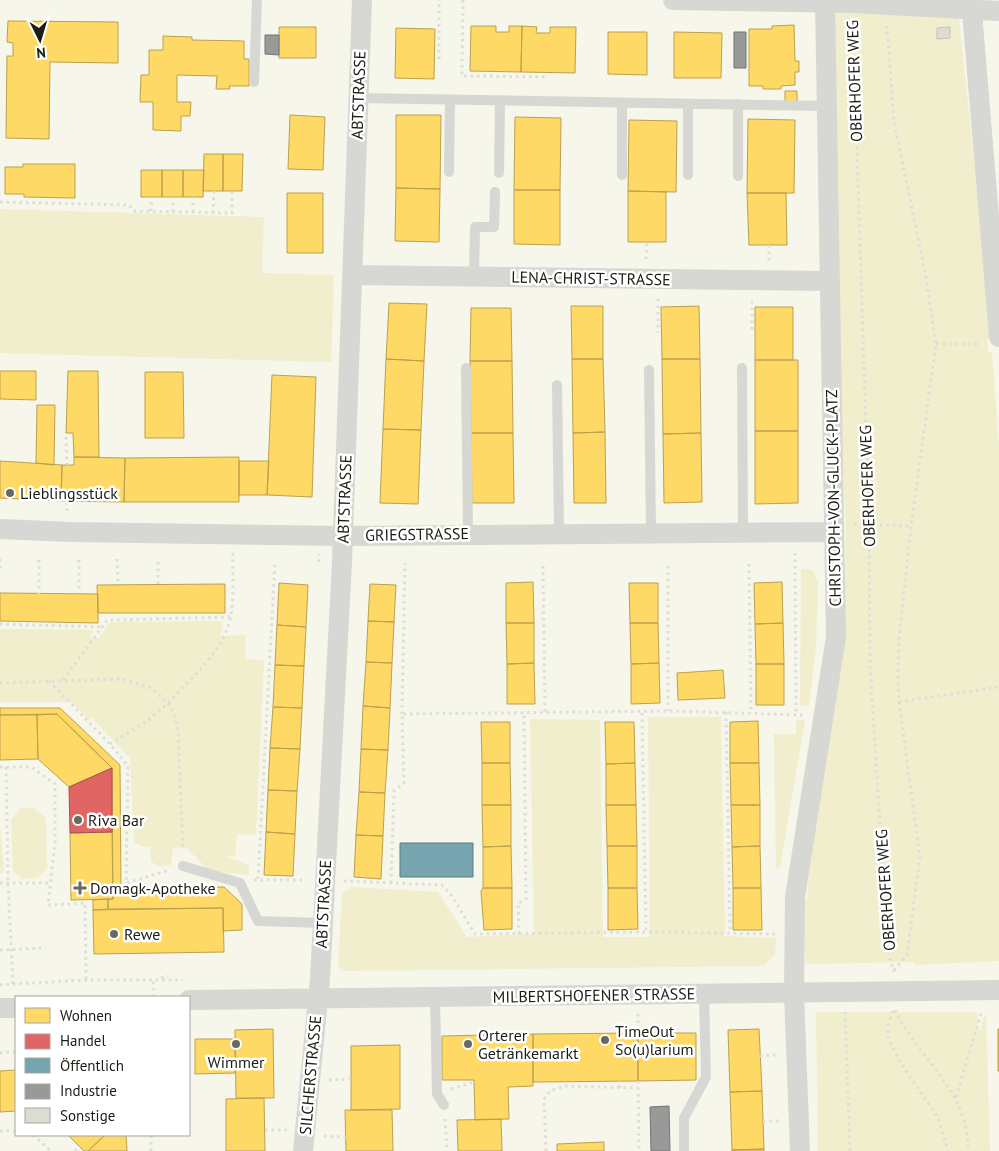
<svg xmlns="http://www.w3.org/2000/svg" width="999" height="1151" font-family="'PT Sans',sans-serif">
<rect width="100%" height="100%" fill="#f6f6ea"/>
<path fill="#f0eecc" d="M957 0 993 339H987L988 352H992L999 447V961L914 965V962L805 964 803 900H807L808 878 844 644 846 531 827 106 831 6Z
M0 209 264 217 262 273 334 275 331 362 0 353Z
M801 569 812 570 818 581 816 648 809 706H800Z
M218 621 223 625 220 636 246 635 245 659 264 660 256 835 237 834 235 857 225 856 249 865V875L209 871 187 848 173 847 171 865 157 866 151 861 150 847H144L134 842 130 758 92 718 89 720 71 702H0V629L94 630 89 638H99L110 622Z
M648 717H721L725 936 776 938 775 955 763 966 345 971 338 966 342 894 351 887 438 892 467 937 534 934 530 719 600 720 603 937H650Z
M796 720H805L780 868H776L774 734H796Z
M21 808H34L46 818 47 869 37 878 22 879 13 871 11 819Z
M0 822 4 871 0 874Z
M816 1012H977L979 1032 986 1013 990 1151H818Z"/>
<path fill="#ffd966" stroke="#bba14e" d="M8 21 118 22V63L50 62 49 139 6 138 7 56H13V43L7 42Z
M794 25 795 61H799V72H795V85L781 86V89H763V86H749V29H772V26Z
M471 26H496V32H509V26H522L521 72 470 71Z
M522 26 537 27 536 33H550V27H576L575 73 521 72Z
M279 27H316V58H279Z
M396 28 435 29 434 79 395 78Z
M608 32H647V75L608 74Z
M674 32 722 33 721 78H674Z
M163 36 192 37V40L244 41V59H249V86H229L230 89H216L217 76 177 75V102H191L190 116H181V131L153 130V102H140L141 75H149V50H163Z
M785 91H797V102H785Z
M290 115 325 117 323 170 288 169Z
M396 115H441L440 189 396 188Z
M515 117 561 118 560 190H514Z
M748 119 795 120 794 193H747Z
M629 120 677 121 676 192 628 191Z
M204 154H223V191H203Z
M223 154H243L242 191H223Z
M23 164H75V198L24 197V194H5V167H23Z
M141 170H162V197H141Z
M162 170H183V197H162Z
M183 170H204L203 197H183Z
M396 188 440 189 439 242 395 241Z
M514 190H560V245L514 244Z
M628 191 666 192V242H628Z
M287 193H323V253H287Z
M747 193H786L787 245H749Z
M389 303 427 304 424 361 386 359Z
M571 306H603V359H572Z
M699 306 700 359H662L661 307Z
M755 307H793V360H755Z
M471 308H511L512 361H470Z
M386 359 424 361 421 430 383 429Z
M572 359H603L605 432 573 433Z
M662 359H700L701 433 663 434Z
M755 360H798V431H755Z
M470 361H512L513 433H471Z
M0 371H36V400L0 399Z
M68 371H98L99 457H74L73 433H66Z
M145 372H183L184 438H145Z
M272 375 316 377 312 497 267 495Z
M37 405H55L54 465 36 463Z
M383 429 421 430 418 504 380 503Z
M755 431H798V503L755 504Z
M605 432 606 503H574L573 433Z
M471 433H513L514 503H472Z
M701 433 702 502 664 503 663 434Z
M74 457 125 458 124 502 61 501 62 465H74Z
M239 457V502H124L125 458Z
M0 461 62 465 61 501 0 498Z
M239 461H269L267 495H239Z
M533 582 534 623H506V583Z
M782 582 783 623 755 624 754 583Z
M279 583 308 585 306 627 277 625Z
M629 583H658V623H630Z
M225 584V613H98L97 585Z
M370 584 396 585 394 622 368 621Z
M0 593 98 594V623L0 621Z
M368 621 394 622 392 663 366 662Z
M506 623H534V663L507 664Z
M630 623H658L659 663 631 664Z
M783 623 784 664H756L755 624Z
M277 625 306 627 304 666 275 665Z
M366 662 392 663 390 708 363 706Z
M534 663 535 704H507V664Z
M659 663 660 703 631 704V664Z
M756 664H784V705H756Z
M275 665 304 666 302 708 273 707Z
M723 670 725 698 678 700 677 673Z
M363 706 390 708 388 750 361 749Z
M273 707 302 708 300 749 270 748Z
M0 708H60L120 765 121 888 224 887 242 904V930L223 931V908L108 909V899H113L112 768 57 714 0 715Z
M57 714 112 768 69 787 38 759 37 715Z
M0 715H37L38 759 0 760Z
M758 721 759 763H730V722Z
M481 722H510V763H482Z
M605 722H634L635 763 606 764Z
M270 748 300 749 297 791 268 790Z
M361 749 388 750 385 793 359 792Z
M482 763H510L511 805H482Z
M635 763 636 805H606V764Z
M730 763H759L760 805H731Z
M268 790 297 791 295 834 266 832Z
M359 792 385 793 383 836 356 835Z
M482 805H511V846L483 847Z
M606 805H636L637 846H607Z
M731 805H760V846L732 847Z
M112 832 113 899 71 900 70 833Z
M266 832 295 834 293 876 264 875Z
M356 835 383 836 381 879 354 877Z
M511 846 512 888H483V847Z
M607 846H637V888H608Z
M760 846 761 888H733L732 847Z
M483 888H512V929L484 930 481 891Z
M608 888H637L638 929 608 930Z
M733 888H761L762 930H733Z
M108 899V909L93 910V900Z
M223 908 224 952 94 954 93 910Z
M273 1029 274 1098H236L235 1030Z
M759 1029 762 1091 730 1092 728 1030Z
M998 1029H999V1071H998Z
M638 1033H696V1080L638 1081Z
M638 1033V1081L533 1082V1034Z
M533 1034V1086L508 1087 509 1119 475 1120 474 1080H442V1036Z
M195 1039H235V1073L195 1074Z
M400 1045V1109L351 1110V1046Z
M16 1070V1111L0 1112V1071Z
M762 1091 764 1149 732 1150 730 1092Z
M264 1098 265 1151H226V1099Z
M345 1110H392L393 1151H346Z
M501 1119 502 1151H458L457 1120Z
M68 1135H105L88 1151H84Z
M105 1135H126L127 1151H88Z
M604 1142V1151H557V1144Z
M764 1149V1151H732V1150Z"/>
<path fill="#e06666" stroke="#a6504e" d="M112 768V832L70 833 69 787Z"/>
<path fill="#76a5af" stroke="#5b7c81" d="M400 843H473V877H400Z"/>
<path fill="#999" stroke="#747472" d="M734 32H746V68H734Z
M265 35H279V55L265 54Z
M669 1106 670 1151H651L650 1107Z"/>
<path fill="#dcdcd3" stroke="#c2c2b8" d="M950 27V38L937 39V28Z"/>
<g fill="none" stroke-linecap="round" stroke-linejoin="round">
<path stroke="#ddddda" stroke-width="3" stroke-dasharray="2.5 4" stroke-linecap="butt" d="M463 0 462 76 546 77
M853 23 869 525 870 664 888 953 894 972
M887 26 894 122 925 272 936 344 911 526 899 638 898 672 899 702 920 857 907 955 894 970
M439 59V0
M0 202 129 205 134 211 232 213V191
M151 211 152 197
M173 212V197
M193 212V197
M213 213 214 191
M769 245V262
M646 259 647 242
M658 299V333
M752 301V331
M936 344H981
M66 437 67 465
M67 511V503
M854 524 911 526
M795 553 796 715
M117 559 118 584
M39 560V594
M79 560V593
M319 562V554
M749 564 751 712
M543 566 545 712
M668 566V711
M0 568V559
M158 584V560
M0 624 102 627
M63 680 107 620 231 617
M49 681 110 744 128 766 126 883 170 870
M0 683 122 679 151 688 168 703C191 678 221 654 230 620 235 599 232 574 233 553
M899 702 999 687
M726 712 730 933
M642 713 646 932
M402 714 405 563
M110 744 147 721 168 703 174 713 178 731 183 851
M0 767H31L55 784V843L48 905 85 903 86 980
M6 767 8 883 13 984
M258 879 275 561
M254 880H305
M344 881 442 885 452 896 475 934 646 932 776 934
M0 883H51
M391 883 394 791 404 783 402 714 668 711 803 715
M519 934 518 903 526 899 524 712
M0 950 46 948
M161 978 168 976
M0 985 86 980H183
M154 997 153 980 155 979
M895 1010C920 1061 969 1090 968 1151
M893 1011 888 1025V1037L900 1062 938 1118 948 1151
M845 1012 850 1151
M638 1014V1033
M0 1053 16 1052
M760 1056 777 1055
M329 1080 351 1079
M638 1081 639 1151
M620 1088V1081
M451 1089 474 1082
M956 1097 982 1010
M445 1119 447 1151
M763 1121H780
M265 1130H287
M0 1131H16
M33 1135 51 1151
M324 1136 346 1137
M75 1151 79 1146
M151 1151V1135
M546 1151 544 1099 550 1091 565 1086 638 1088"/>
<path stroke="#d7d7d4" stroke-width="10" d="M254 82 257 0
M358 98 827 106
M449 172 450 100
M499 173 500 101
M622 175V103
M688 175V104
M738 176V104
M474 276 475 227H494L495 192
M466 368 468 533
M742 368 743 534
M649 370 651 534
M557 385 559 534
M183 866 240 883 258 921 322 923
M435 997 437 1094 444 1105
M684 1151V1118L706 1077 704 994"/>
<path stroke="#d7d7d4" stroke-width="20" d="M673 0 852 3 999 11
M971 0 999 337
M352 275 830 281
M0 529 71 532 343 536 833 532
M189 1000 999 990
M0 1008H16
M303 1151 320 979 342 562 362 0
M800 1151 794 993 795 897 836 637 825 0"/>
</g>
<g fill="#696960" stroke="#fff" stroke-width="2">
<circle cx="10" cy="493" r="5"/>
<circle cx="78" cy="820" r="5"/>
<path d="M77.5 880.5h5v5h5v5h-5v5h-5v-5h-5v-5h5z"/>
<circle cx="114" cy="934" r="5"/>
<circle cx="605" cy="1040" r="5"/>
<circle cx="236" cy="1044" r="5"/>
<circle cx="468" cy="1044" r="5"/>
</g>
<g text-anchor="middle" stroke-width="5" stroke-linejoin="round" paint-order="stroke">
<g font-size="16" fill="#1d1d16" stroke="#fff">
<text transform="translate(854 81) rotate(-92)" y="6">OBERHOFER WEG</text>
<text transform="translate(358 95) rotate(-88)" y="6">ABTSTRASSE</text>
<text transform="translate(591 278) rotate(1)" y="6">LENA-CHRIST-STRASSE</text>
<text transform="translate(867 486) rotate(-92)" y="6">OBERHOFER WEG</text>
<text transform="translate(833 498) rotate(-91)" y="6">CHRISTOPH-VON-GLUCK-PLATZ</text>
<text transform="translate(344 499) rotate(-88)" y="6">ABTSTRASSE</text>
<text transform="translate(417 534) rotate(-1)" y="6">GRIEGSTRASSE</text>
<text transform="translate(885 890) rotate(-94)" y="6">OBERHOFER WEG</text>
<text transform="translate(323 904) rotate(-87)" y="6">ABTSTRASSE</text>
<text transform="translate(594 995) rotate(-1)" y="6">MILBERTSHOFENER STRASSE</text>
<text transform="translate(310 1075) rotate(-85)" y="6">SILCHERSTRASSE</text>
</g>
<g font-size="16" fill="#1d1d16" stroke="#fff" text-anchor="start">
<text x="20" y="499">Lieblingsstück</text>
<text x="88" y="826">Riva Bar</text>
<text x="90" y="894">Domagk-Apotheke</text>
<text x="124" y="940">Rewe</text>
<text x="615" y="1037">TimeOut<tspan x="615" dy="18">So(u)larium</tspan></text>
<text x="478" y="1041">Orterer<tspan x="478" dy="18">Getränkemarkt</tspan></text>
<text x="236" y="1068" text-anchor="middle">Wimmer</text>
</g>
</g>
<rect x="15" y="996" width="175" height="140" fill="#ffffff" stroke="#a5a5a2"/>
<rect x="25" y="1008" width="25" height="15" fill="#ffd966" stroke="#a5a5a2"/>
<text x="60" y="1021" font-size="15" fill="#1d1d16">Wohnen</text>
<rect x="25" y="1034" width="25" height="15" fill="#e06666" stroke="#a5a5a2"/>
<text x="60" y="1046" font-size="15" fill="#1d1d16">Handel</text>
<rect x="25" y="1058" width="25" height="15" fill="#76a5af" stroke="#a5a5a2"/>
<text x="60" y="1071" font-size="15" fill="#1d1d16">Öffentlich</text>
<rect x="25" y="1084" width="25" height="15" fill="#999999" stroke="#a5a5a2"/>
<text x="60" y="1096" font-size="15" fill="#1d1d16">Industrie</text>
<rect x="25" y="1108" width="25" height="15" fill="#dcdcd3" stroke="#a5a5a2"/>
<text x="60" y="1121" font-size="15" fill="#1d1d16">Sonstige</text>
<g transform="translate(40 40) rotate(175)" stroke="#ffffff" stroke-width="4" paint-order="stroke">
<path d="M0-4L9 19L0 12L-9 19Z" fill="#1d1d16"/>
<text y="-8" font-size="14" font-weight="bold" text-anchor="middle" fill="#1d1d16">N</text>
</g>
</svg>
